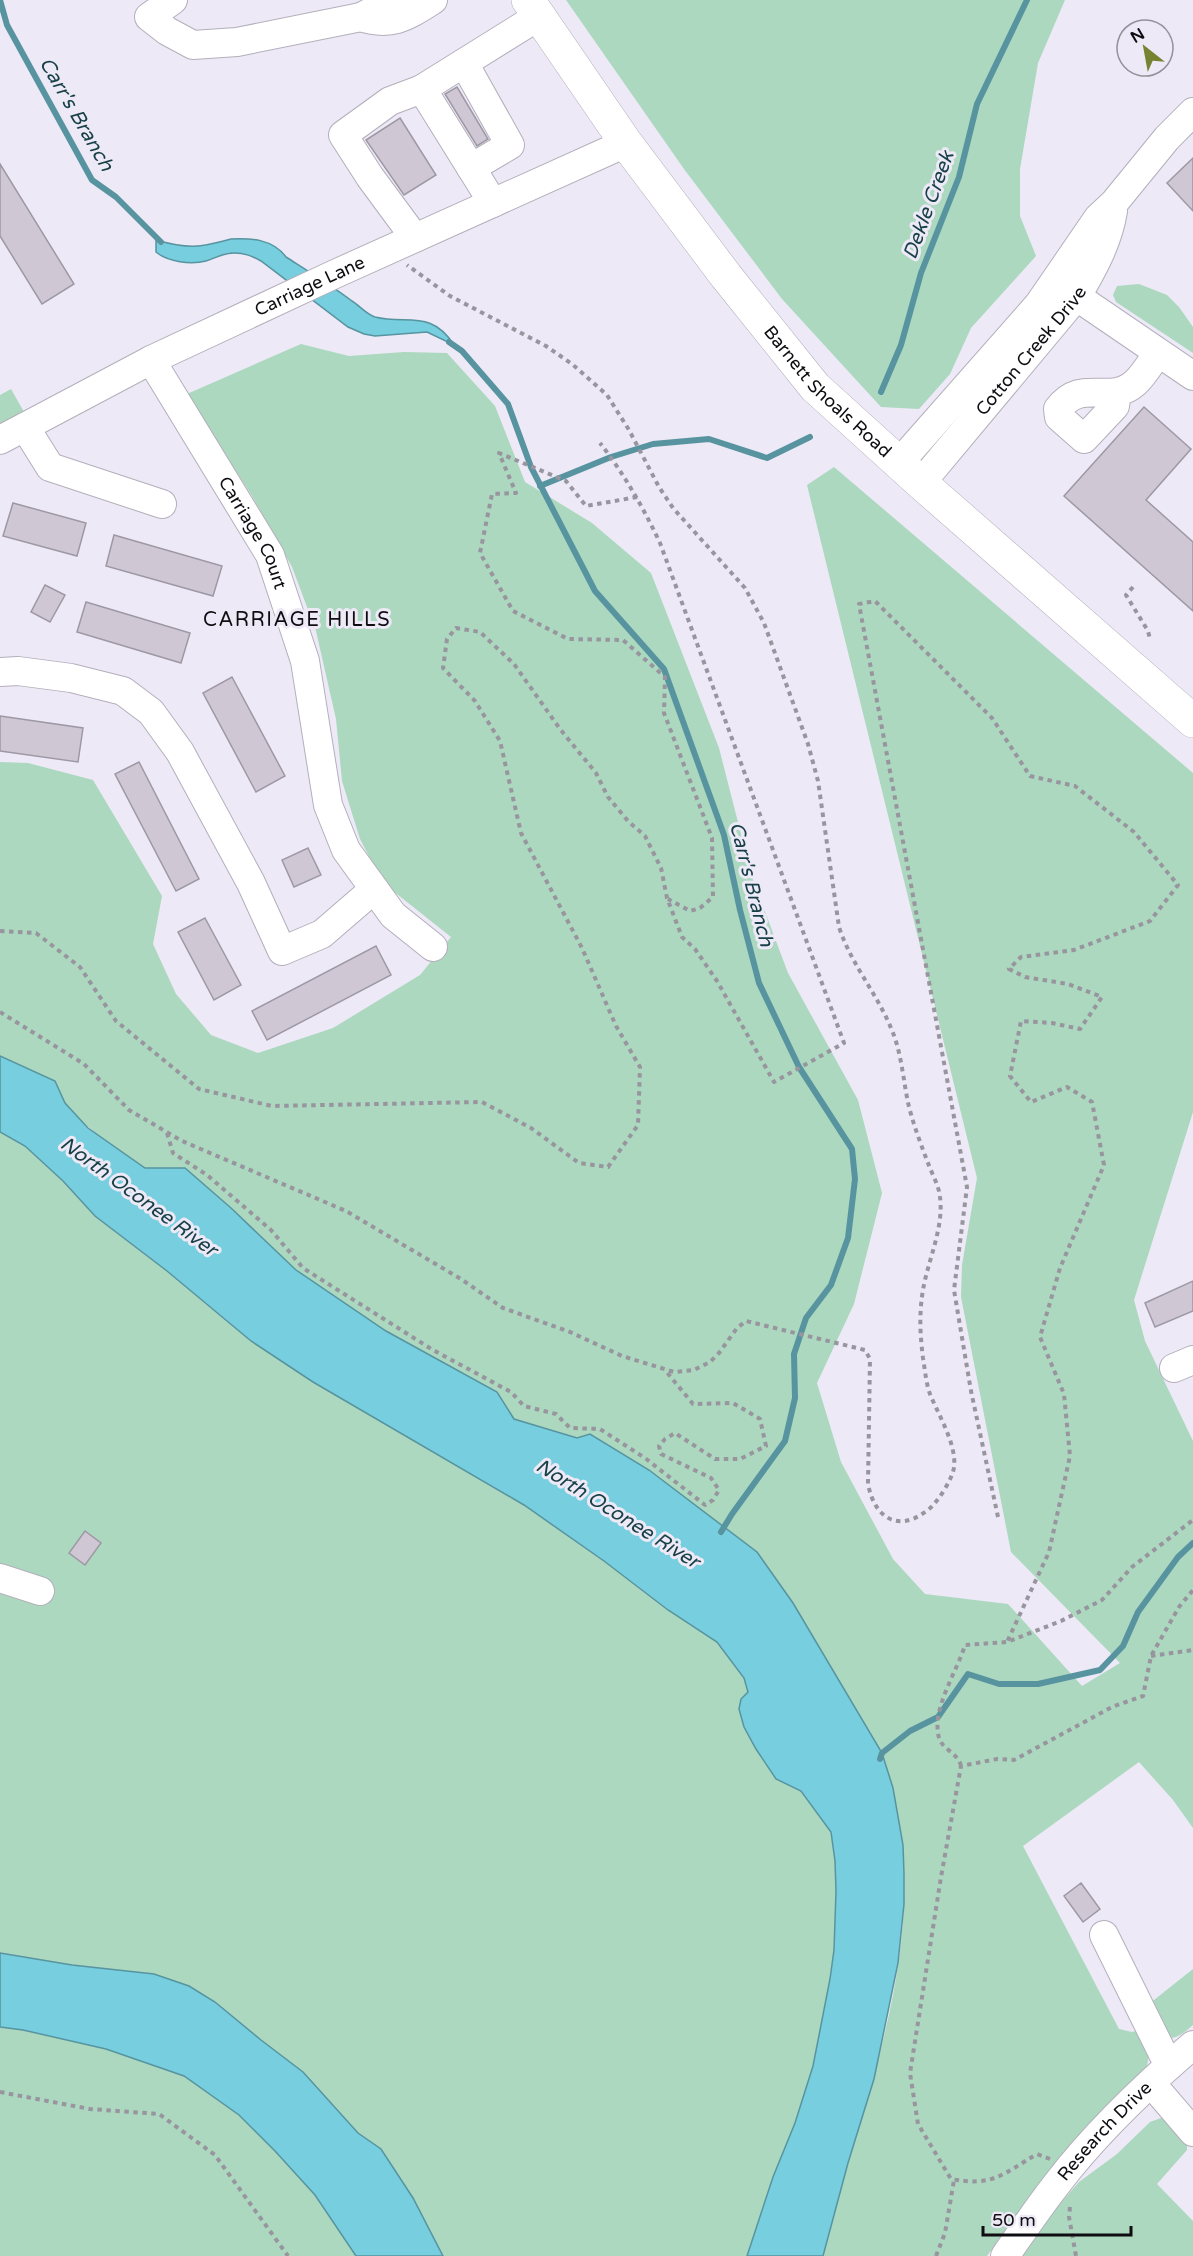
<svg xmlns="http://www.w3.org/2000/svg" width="1193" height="2256" font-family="'Varela Round',sans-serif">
<rect width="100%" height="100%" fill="#ede9f6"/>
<path fill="#abd8bf" d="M566 0H1065L1038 63 1020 169V216L1036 256 971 328 950 374 919 409 881 407 782 299 684 169Z
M1139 284 1167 295 1179 307 1193 327V353L1116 302 1113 295 1117 286Z
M301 344 349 356 404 352 447 353 495 406 525 482 592 523 651 573 719 748 752 877 788 973 858 1100 882 1193 854 1304 817 1383 841 1462 893 1559 925 1594 1008 1604 1082 1686 1120 1663 1011 1552 961 1297 962 1265 977 1178 807 485 834 467 1193 773V1112L1134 1300 1145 1341 1193 1441V1828L1173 1800 1139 1762 1023 1846 1119 2029 1132 2032 1140 2030 1149 2053 1147 2067 1099 2114 1044 2177 987 2256H823C832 2225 839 2194 848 2163 876 2069 907 1974 904 1873 903 1844 898 1816 893 1788L649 1470 590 1435 577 1438 514 1419 497 1392 386 1331 296 1270 231 1208 185 1168 145 1169 111 1146 85 1124 65 1103 55 1081 0 1056V762L28 763 93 780 162 896 153 944 176 994 211 1035 258 1053 333 1028 420 975 451 937 383 883 360 839 342 781 336 719 316 631 292 567 252 496 187 394Z
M11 389 24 412 0 425V395Z
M0 1132 25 1146 63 1181 95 1216 167 1271 251 1341 313 1382 524 1505 604 1561 668 1610 717 1642 744 1678 748 1693 741 1699 744 1727 776 1779 801 1791 831 1832 835 1861 836 1891 834 1950 830 1979 813 2066 795 2123 773 2177 747 2256H443L413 2198 380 2149 358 2133 303 2072 261 2040 154 1974 72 1965 0 1953Z
M1193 1969V2025C1184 2033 1177 2039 1165 2038L1149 2004Z
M0 2027 23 2030 106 2049 184 2076 239 2115 275 2151 315 2195 356 2256H0Z
M1161 2118H1167L1187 2139V2150L1157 2184 1193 2221V2256H1021L1056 2208 1079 2182 1117 2154 1150 2122Z"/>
<path fill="#76cede" stroke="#5794a0" stroke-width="1.5" d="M231 239C251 238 273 239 286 257 308 271 331 285 352 301 360 306 366 314 375 317 407 325 431 309 454 345L427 332 375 336 364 334 348 327 261 261C252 256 245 253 234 253 223 253 216 258 206 261 191 265 168 262 156 252V240C188 249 199 248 231 239Z
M0 1056 55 1081 65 1103 88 1128 145 1168H185L231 1208 296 1270 386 1331 497 1392 514 1419 577 1438 590 1434 649 1470 757 1552 793 1603 882 1753 893 1788 903 1845 904 1874V1904L898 1963 874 2079 848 2163 823 2256H747L773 2177 795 2123 813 2066 830 1979 834 1950 836 1891 835 1861 831 1832 801 1791 776 1779 756 1749 744 1727 739 1709 741 1699 748 1692 744 1678 717 1642 668 1610 604 1561 524 1505 313 1382 251 1341 167 1271 95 1216 63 1181 25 1146 0 1132Z
M0 1953 72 1965 154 1974 189 1986 215 2002 261 2040 303 2072 358 2133 381 2149 413 2198 443 2256H356L315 2195 275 2151 239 2115 184 2076 106 2049 23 2030 0 2027Z"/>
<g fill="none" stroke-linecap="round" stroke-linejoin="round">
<path stroke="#5794a0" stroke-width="6" d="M0 0 7 25 92 180 116 197 161 242
M449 342 462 351 508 404 531 467 595 591 664 669 724 835 740 910 759 983 799 1067 852 1149 855 1179 848 1238 831 1285 806 1318 794 1354 795 1398 785 1441 732 1514 721 1532
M881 392 901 345 921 273 959 177 977 104 1027 0
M540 486 611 457 653 444 709 439 767 458 810 437
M880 1759 882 1753 910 1731 938 1717 968 1674 999 1684H1038L1100 1670 1123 1646 1138 1612 1178 1557 1193 1543"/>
</g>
<path fill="#cfc8d4" stroke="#9e98a4" stroke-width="1.5" d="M457 87 488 139 477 146 445 94Z
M400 118 436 175 404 195 366 140Z
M1193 158V211L1167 183Z
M0 164 74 284 42 304 0 236Z
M1144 407 1191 449 1146 500 1193 542V611L1064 496Z
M13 503 86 523 77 556 3 536Z
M114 535 222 566 213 596 106 566Z
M45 585 65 595 50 622 31 612Z
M86 602 190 633 181 663 77 632Z
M232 677 285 776 256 792 203 693Z
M0 716 83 728 78 762 0 751Z
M139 762 199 879 176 891 115 774Z
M308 848 321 875 294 887 282 860Z
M205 918 241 985 214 1000 178 932Z
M376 946 391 975 267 1040 252 1011Z
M1193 1281V1311L1155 1327 1145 1303Z
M85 1531 101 1543 85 1565 69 1553Z
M1081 1883 1100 1909 1083 1922 1064 1896Z"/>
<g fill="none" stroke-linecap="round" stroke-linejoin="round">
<g stroke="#b3afbb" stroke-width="30">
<g id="minor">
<path d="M173 0 149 17 167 31 193 45 237 42 361 17 393 0"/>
<path d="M360 17C392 27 406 17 433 0"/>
<path d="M464 63 510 145 471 168"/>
<path d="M493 203 422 89 539 16"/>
<path d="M415 238 370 177 343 135 390 101 422 89"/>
<path d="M1061 286 1193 376"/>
<path id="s1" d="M151 360 270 555 305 661 328 805 346 850 393 915 433 947"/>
<path d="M1117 392 1115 406 1084 439 1059 417 1058 409C1082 377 1109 406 1135 383 1144 375 1151 362 1158 353"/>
<path d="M25 427 50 467 162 504"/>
<path id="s2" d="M0 440 151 360 335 274 626 143"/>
<path d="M899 463 1039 304 1098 218 1114 203 1167 138 1193 112"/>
<path id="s3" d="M921 483 1077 296C1093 269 1108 242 1113 211"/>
<path d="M0 672 18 671 71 678 123 691 151 712 180 752 251 883 282 951 322 934 373 890"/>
<path d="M1174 1368 1193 1360"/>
<path d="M0 1578 40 1591"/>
<path d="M1104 1935 1169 2066"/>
<path d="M1151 2083 1193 2132"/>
<path id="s4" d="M1005 2256C1022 2232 1038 2208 1056 2185 1094 2135 1145 2086 1193 2045"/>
</g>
</g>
<g stroke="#b3afbb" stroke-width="34">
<g id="major">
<path id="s5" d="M528 0 626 143 726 276 815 387 921 483 1193 721"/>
</g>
</g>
<path stroke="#98959f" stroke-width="4" stroke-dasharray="4.5 4.5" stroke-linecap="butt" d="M637 497 586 506 566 481 499 453 516 493 492 494 480 553 513 611 568 639 623 640 665 677 664 713 712 838 713 897 700 908 690 911 668 899
M1133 587 1126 595 1148 631 1150 639
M0 931 36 933 80 967 116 1021 199 1089 272 1106 482 1102 531 1128 579 1163 608 1167 638 1125 640 1067 616 1026 582 948 521 833 500 741 475 701 443 668 447 639 456 628 480 632 514 664 560 729 596 773 608 797 628 821 645 836 661 868 667 898 682 937 695 949 717 981 774 1082 844 1043 660 543C643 507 624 474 600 443
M0 1012 84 1064 129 1110 182 1141 346 1211 461 1279 503 1308 570 1332 622 1356 674 1372 694 1370 710 1362 719 1353 737 1328 746 1321 865 1350 870 1359 868 1484C875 1520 900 1533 929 1509 938 1502 953 1478 954 1467 957 1445 938 1414 930 1394 926 1383 925 1370 923 1358 920 1335 919 1313 923 1290 928 1260 944 1228 940 1197 939 1186 932 1174 928 1163 921 1145 914 1126 909 1107 903 1081 902 1053 891 1028 876 992 851 964 839 927L818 781 808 744 764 623 745 588 673 508 659 487 629 430 607 395 572 364 546 346 450 296 407 265
M167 1133 173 1153 207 1175 271 1230 303 1268 433 1350 511 1392 524 1406 556 1414 570 1428 600 1429 645 1458 705 1505 713 1500 719 1490 711 1478 661 1454 659 1446 665 1439 675 1433 715 1459H740L766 1446 760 1419 733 1403 693 1404 665 1370
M998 1517 971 1391 954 1290 967 1187 859 604 875 601 992 718 1030 776 1075 786 1134 832 1178 885 1150 921 1074 950 1021 957 1009 969 1025 977 1068 984 1102 997 1080 1029 1052 1023 1021 1021 1010 1076 1031 1102 1067 1087 1092 1102 1104 1165 1060 1268 1040 1337 1064 1394 1070 1456 1049 1552 1007 1642
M1151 1656 1193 1650
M961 1766C958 1753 942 1749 939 1738 931 1709 957 1672 965 1645L1007 1642 1061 1621 1102 1600 1132 1567 1193 1520
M0 2092 90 2109 159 2114 215 2155 288 2256
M1050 2159 1037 2154C1003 2174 993 2187 951 2179L918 2124 910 2073 941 1877 961 1766 997 1759 1014 1760 1112 1707 1143 1696 1151 1656 1179 1607 1193 1590
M1070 2207 1069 2217 1076 2256
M936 2256 945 2233 954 2180"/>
<use href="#minor" stroke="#fff" stroke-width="28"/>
<use href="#major" stroke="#fff" stroke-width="33"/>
</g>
<g text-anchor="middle" stroke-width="6" stroke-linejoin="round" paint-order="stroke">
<g font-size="18" fill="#0f0d11" stroke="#ede9f6">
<text dy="6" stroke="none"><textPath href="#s2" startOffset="346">Carriage Lane</textPath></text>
<text dy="6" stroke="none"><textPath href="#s3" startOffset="172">Cotton Creek Drive</textPath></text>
<text dy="6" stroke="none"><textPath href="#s5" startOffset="494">Barnett Shoals Road</textPath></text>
<text dy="6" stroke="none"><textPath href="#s1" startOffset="201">Carriage Court</textPath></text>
<text dy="6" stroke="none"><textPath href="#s4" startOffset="160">Research Drive</textPath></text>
</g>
<g font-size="20" font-style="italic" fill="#163f46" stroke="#ede9f6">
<text transform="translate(77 114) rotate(60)" y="7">Carr's Branch</text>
<text transform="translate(928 205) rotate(-70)" y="7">Dekle Creek</text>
<text transform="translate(752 884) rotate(76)" y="7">Carr's Branch</text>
<text transform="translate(139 1196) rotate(36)" y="7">North Oconee River</text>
<text transform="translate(618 1513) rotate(32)" y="7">North Oconee River</text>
</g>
<g font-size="20" letter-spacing="1.5" fill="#0f0d11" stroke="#ede9f6">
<text x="297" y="626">CARRIAGE HILLS</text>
</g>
</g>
<g transform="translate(1145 48) rotate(329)"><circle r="28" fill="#ede9f6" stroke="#94919a" stroke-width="1.5"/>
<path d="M0-4.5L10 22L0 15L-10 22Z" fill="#768331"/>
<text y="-9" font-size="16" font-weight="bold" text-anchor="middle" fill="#0f0d11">N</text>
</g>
<path d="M983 2226v9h148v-9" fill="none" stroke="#0f0d11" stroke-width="3"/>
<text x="992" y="2226" font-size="18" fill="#0f0d11" stroke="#ede9f6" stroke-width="4.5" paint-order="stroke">50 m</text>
</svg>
